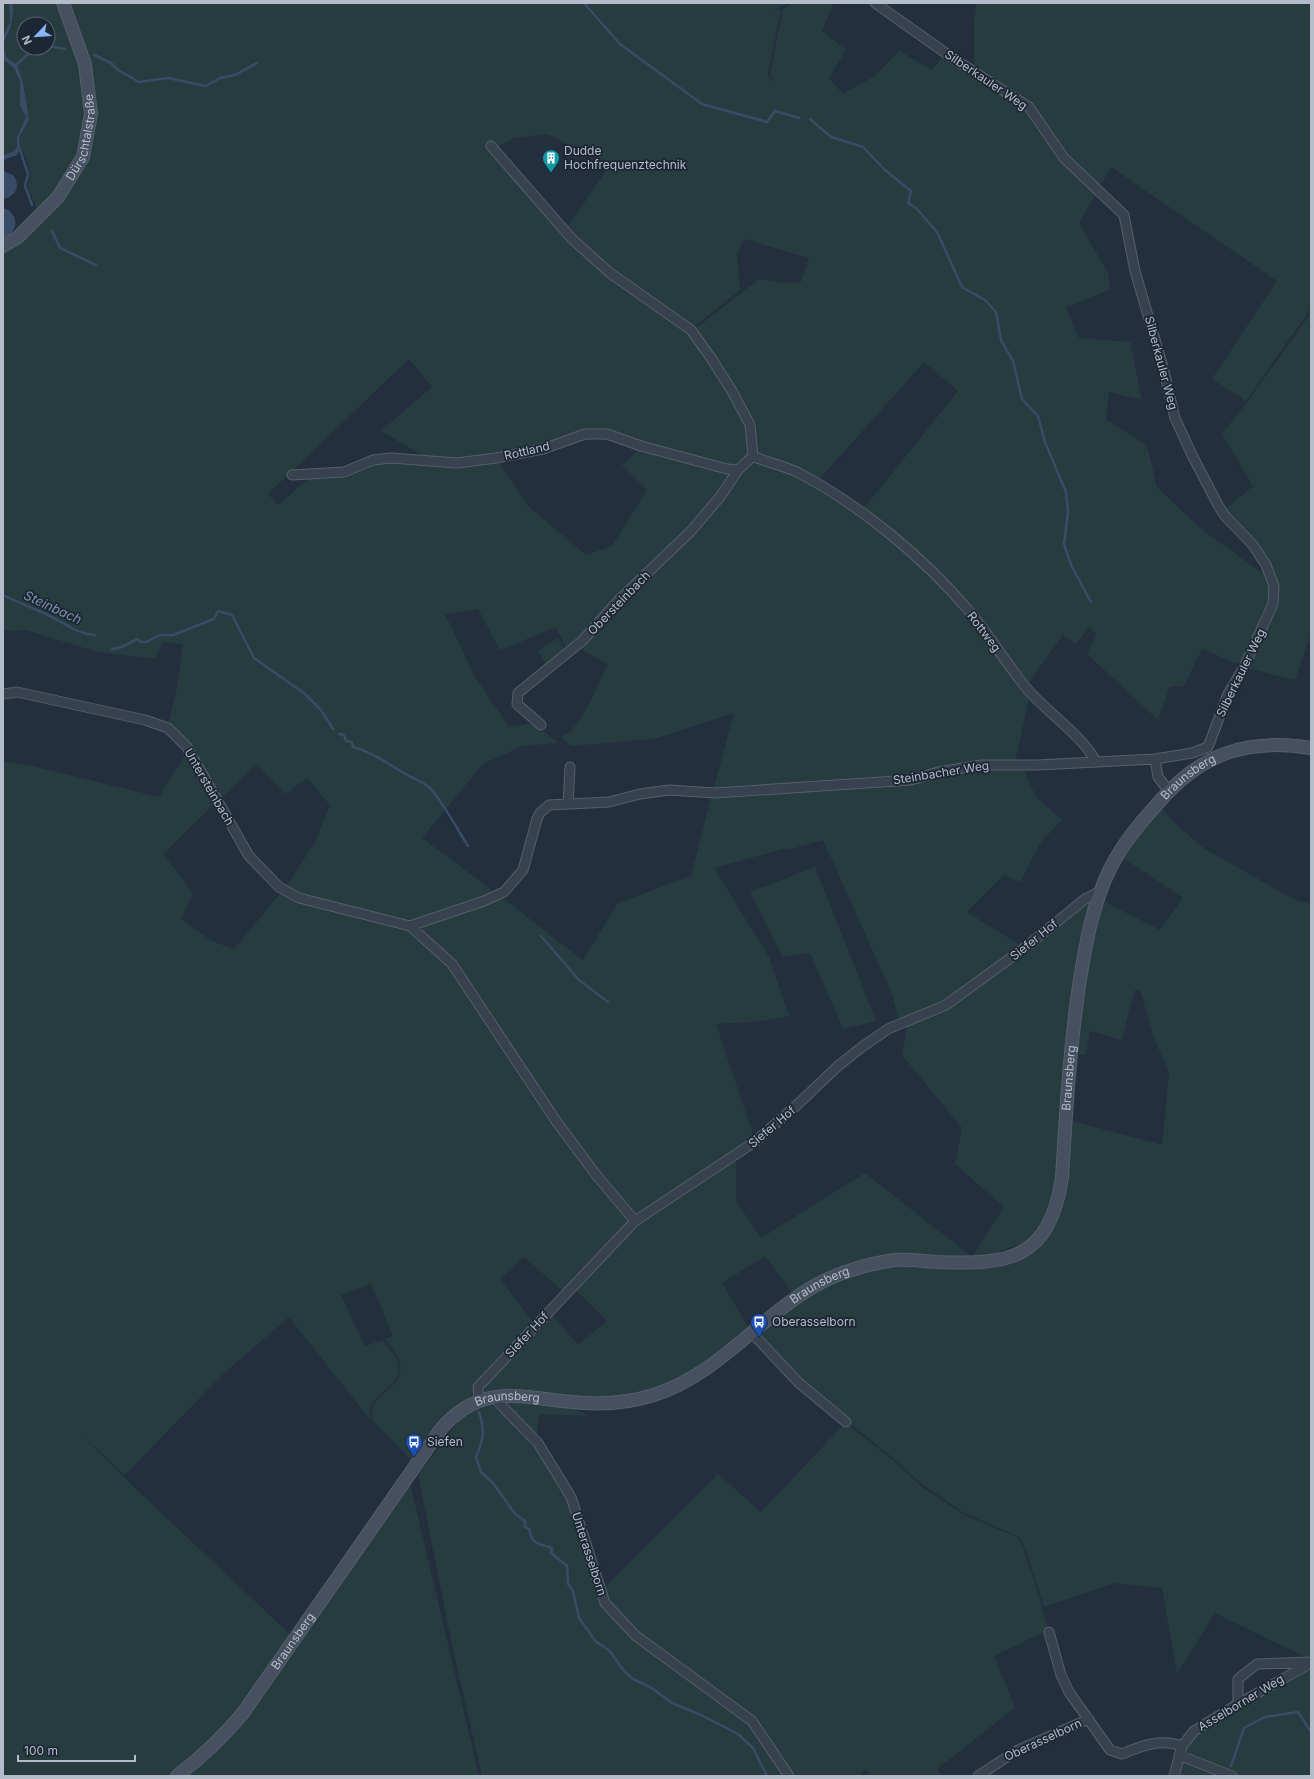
<svg xmlns="http://www.w3.org/2000/svg" width="1314" height="1779" font-family="Inter,sans-serif">
<rect width="100%" height="100%" fill="#242f3e"/>
<path fill="#263c3f" fill-rule="evenodd" d="M3 3H9L10 22 3 37Z
M13 3H60L82 64 87 112 78 156 70 172 39 213 28 189 30 174 26 158 20 147 19 137 29 120 23 82 17 65 6 57 3 47 13 22ZM24 24H48V48H24Z
M68 3H789L773 11 781 10 768 74 775 86 770 74 783 9 793 3H834L822 31 846 50 829 78 843 94 875 76 899 51 932 70 945 54 1032 111 1030 106 974 71V21L977 3H1311V308L1246 401 1212 379 1277 281 1111 167 1079 223 1108 273 1111 289 1066 307 1079 338 1130 342 1142 400 1109 392 1106 419 1147 446 1157 487 1201 529 1262 573V560C1285 600 1260 630 1243 666L1202 649 1184 686H1170L1158 720 1087 654 1097 634 1089 627 1076 644 1063 635 1026 686 1008 661 1006 662 1030 694 1015 762C979 763 945 768 911 778L713 791 734 713 654 739 571 746 561 737C580 732 599 682 608 664L584 651 582 646 619 601 692 532 720 498 739 470 754 457C774 467 797 472 816 484 849 504 879 532 911 552L912 550 861 512 958 391 924 362 817 482C797 471 775 465 754 455 729 476 713 505 691 529 669 554 642 575 618 599 601 616 587 636 568 652L556 627 500 650 478 609 445 614 475 677 509 727 533 723 558 743 522 746 483 764 422 838 496 893 410 923 299 896 285 888 315 842 330 805 307 778 285 794 257 764 219 800 189 747 168 725 177 688 183 644 163 642 155 659 97 652 26 630 3 631V250L20 241 60 199 86 157 94 113 87 63ZM547 134 610 165 566 229 611 272 691 329 740 290 737 253 744 239 809 258 801 282 783 283 759 279 691 332 610 274 571 240 488 146 491 144 495 148 514 138ZM409 359 432 387 381 431 430 460 456 462 496 456 542 448 585 432 608 433 642 445 716 465 642 447 622 465 647 490 612 546 586 555 527 505 497 459 457 464 391 459 374 462 344 474 313 475 278 505 268 494Z
M3 59 14 68 20 81V105L26 117 17 137V147L13 152 3 155Z
M1311 313V633L1295 680 1246 668 1274 604 1267 564 1224 510 1253 486 1222 434 1247 402Z
M558 638 566 651 547 666 538 651Z
M188 750 217 801 163 854 193 894 181 919 212 941 234 949 283 890 409 928 451 965 555 1123 633 1221 565 1293 524 1257 500 1279 535 1325 476 1385 471 1395 437 1426 414 1463 374 1422C361 1396 406 1391 400 1363 398 1355 390 1346 385 1339L393 1336 371 1284 341 1295 365 1346 383 1340C387 1347 396 1355 398 1363 406 1390 360 1392 372 1422L289 1317 223 1374 125 1475 72 1426 138 1491 293 1637 240 1710 200 1754 170 1776H3V761L33 766 159 797Z
M1007 766 1024 770 1036 797 1062 820 1041 842 1020 882 1004 875 967 912 1023 947 945 1004 899 1023 892 994 823 840 788 850 787 848 714 868 769 957 789 1016 763 1021 716 1024 755 1140 635 1218 598 1175 452 962 422 933 423 925 500 896 583 960 618 903 691 876 712 794Z
M1161 808 1179 827 1205 849 1293 899 1311 904V1660L1215 1613 1177 1674 1162 1588 1115 1583 1044 1607 1027 1553 1020 1537 964 1513 923 1485 888 1454 800 1382 757 1334 803 1300 849 1276 897 1266 991 1267 1023 1258 1036 1250 1058 1219 1065 1190 1069 1120 1162 1145 1169 1073 1154 1038 1140 990 1134 991 1122 1040 1090 1031 1086 1054 1073 1055 1078 1017 1101 900 1160 930 1183 898 1120 856Z
M815 867 876 1021 843 1029 810 953 783 957 750 892Z
M1091 899H1094L1061 1121 1056 1173 1047 1216 1030 1240 988 1256H895L793 1294 765 1256 722 1283 748 1327C728 1342 708 1360 687 1373 656 1394 613 1399 576 1398 545 1397 516 1388 485 1392L484 1387 550 1312 578 1345 607 1321 573 1287 636 1222 736 1158V1201L761 1238 865 1173 972 1257 1004 1207 955 1164 962 1128 902 1055 908 1022 947 1006Z
M508 1400 572 1407 589 1416 539 1414 537 1434 508 1406Z
M490 1404 513 1420 536 1446 569 1498 604 1604 635 1637 751 1723 787 1776H482L451 1640 418 1475 464 1414 481 1405Z
M845 1423 888 1456 922 1487 964 1515 1019 1538C1031 1567 1040 1599 1048 1630L994 1656 1015 1708 938 1768 941 1776H871L866 1769 859 1776H791C782 1763 762 1728 751 1719 711 1686 618 1637 602 1590L718 1474 761 1512Z
M410 1483 479 1776H188L207 1761 239 1727 260 1701 294 1648Z
M1311 1664V1776H1235L1182 1752 1194 1732Z
M1182 1761H1186L1222 1776H1178Z"/>
<path fill="#394c67" d="M9 3H13C13 24 12 26 3 44V37L10 22Z
M3 46 6 57 17 65 23 82 29 120 19 137 20 147 17 155 3 160V155L13 152 17 147V137L26 117 20 105V81L14 68 3 59Z
M3 171 13 175C21 185 16 197 3 199Z
M3 208C19 212 20 233 3 237Z"/>
<g fill="none" stroke-linecap="round" stroke-linejoin="round">
<path stroke="#394c67" stroke-width="2.5" d="M584 3 620 44 702 104 767 122 775 111 799 118
M48 46 65 49
M94 55 111 63 118 70 139 82 168 78 206 86 220 78 235 75 257 63
M15 66 35 48
M810 119 831 137 863 147 885 170 911 191 908 203 916 208 937 232 962 287 985 300 996 312 1001 340 1013 361 1022 399 1038 416 1045 442 1066 492 1068 512 1064 544 1071 565 1091 602
M19 147 28 174 25 186 32 205
M52 231 60 248 96 265
M3 595C17 602 32 608 46 614 63 622 77 634 95 635
M112 649 122 647 137 639 141 642H146L160 635H173L214 619 218 611 232 615 254 658 305 694 321 710 333 729
M339 734 344 735 346 741 352 742 353 747C372 752 385 762 402 772 411 778 423 781 431 789 443 803 458 830 468 846
M541 936 579 980 608 1002
M479 1412C485 1431 484 1438 476 1457L481 1472 493 1483 515 1514 525 1521V1527L529 1529C533 1546 538 1543 552 1548L551 1553 567 1566 568 1584 573 1591 579 1618 596 1642 609 1650 624 1671 633 1679 650 1687 672 1703 701 1715 738 1734 753 1748 767 1776
M1231 1766 1244 1728 1265 1717 1298 1712 1311 1732"/>
<g stroke="#565f6c" stroke-width="11">
<path id="minor" d="M491 146 572 239 610 273 691 330 711 358 732 391 750 425 753 456
M753 456C768 463 785 466 799 473 863 507 923 557 970 612 991 637 1007 665 1028 690 1048 713 1083 736 1096 762
M292 475 344 472 373 460 391 458 457 463 496 458 543 449 585 434H607L641 446 727 469 738 470
M3 694 17 692 145 720 168 728 187 747 249 856 279 887 299 898 410 926 452 964 556 1121 597 1176 635 1221
M541 725 517 704 518 693 582 641 618 601 691 531 720 497 738 470 753 456
M1155 759 1158 777 1169 791
M568 804 570 767
M410 926 484 901 504 892 523 870 537 819 540 813 549 805 609 802 640 794 669 790 715 793 911 780 938 772 981 765H1038L1155 759 1192 753 1208 747 1228 694 1244 667 1273 604 1274 586 1266 565 1253 545 1225 516 1218 505 1192 455 1175 418 1163 367 1135 271 1124 215 1064 158 1029 107 954 59 875 3
M751 1332 799 1383 846 1422
M498 1396V1402L538 1443 571 1497 605 1603 636 1636 752 1721 789 1776
M479 1400 478 1387 635 1221 756 1141 798 1104 838 1066 862 1047 888 1029 946 1005 1027 946 1085 899 1101 891
M1049 1632 1061 1675 1069 1692 1110 1750 1122 1754C1141 1746 1161 1738 1182 1746
M1238 1704V1679L1257 1664 1311 1662
M1179 1755 1232 1776
M978 1776 1016 1751 1089 1719
M1174 1776 1182 1746 1194 1731 1238 1704 1311 1663"/>
</g>
<g stroke="#565f6c" stroke-width="14">
<g id="secondary">
<path id="s1" d="M3 246 18 237 58 197 83 157 91 114 85 64 63 3"/>
<path id="s2" d="M177 1776C202 1757 223 1737 243 1713L441 1429C481 1383 518 1397 572 1402 599 1405 628 1403 654 1395 731 1371 776 1290 855 1269 867 1265 881 1262 894 1260 908 1259 923 1261 937 1262 1011 1265 1049 1259 1062 1178 1066 1111 1070 1045 1080 979 1086 942 1093 903 1110 869 1122 844 1141 822 1160 801 1202 753 1248 738 1311 748"/>
</g>
</g>
<use href="#minor" stroke="#38414e" stroke-width="9"/>
<use href="#secondary" stroke="#465061" stroke-width="12"/>
</g>
<defs>
<g id="building-pin" transform="scale(0.9)"><path d="M0 17L-7.5 6A9.5 9.5 0 1 1 7.5 6Z" fill="#0f9aa8" stroke="#1d2633"/><path d="M-4-6H4V6H1V3H-1V6H-4ZM-2.5-4.3h1.7v1.8h-1.7ZM.8-4.3h1.7v1.8H.8ZM-2.5-1h1.7V.8h-1.7ZM.8-1h1.7V.8H.8Z" fill="#fff"/></g>
<g id="bus-pin" transform="scale(0.9)"><path d="M0 17L-7.5 6A9.5 9.5 0 1 1 7.5 6Z" fill="#1a4fb4" stroke="#1d2633"/><path d="M-5-6H5V4H4V6H2V4H-2V6H-4V4H-5ZM-3.5-4V0h7V-4ZM-3.5 1.2v1.5H-2V1.2ZM2 1.2v1.5H3.5V1.2Z" fill="#fff"/></g>
</defs>
<g fill-rule="evenodd">
<use href="#building-pin" x="551" y="158"/>
<use href="#bus-pin" x="759" y="1322"/>
<use href="#bus-pin" x="414" y="1442"/>
</g>
<g text-anchor="middle" stroke-width="3.5" stroke-linejoin="round" paint-order="stroke">
<g font-size="12" fill="#b4bcc9" stroke="#1d2633">
<text transform="translate(986 80) rotate(34)" y="4">Silberkauler Weg</text>
<text dy="4" stroke="none"><textPath href="#s1" startOffset="140">Dürschtalstraße</textPath></text>
<text transform="translate(1161 363) rotate(75)" y="4">Silberkauler Weg</text>
<text transform="translate(527 451) rotate(-13)" y="4">Rottland</text>
<text transform="translate(619 603) rotate(-46)" y="4">Obersteinbach</text>
<text transform="translate(984 632) rotate(53)" y="4">Rottweg</text>
<text transform="translate(1241 673) rotate(-64)" y="4">Silberkauler Weg</text>
<text transform="translate(941 773) rotate(-9)" y="4">Steinbacher Weg</text>
<text dy="4" stroke="none"><textPath href="#s2" startOffset="1594">Braunsberg</textPath></text>
<text transform="translate(209 787) rotate(60)" y="4">Untersteinbach</text>
<text transform="translate(1034 940) rotate(-39)" y="4">Siefer Hof</text>
<text dy="4" stroke="none"><textPath href="#s2" startOffset="1258">Braunsberg</textPath></text>
<text transform="translate(772 1127) rotate(-40)" y="4">Siefer Hof</text>
<text dy="4" stroke="none"><textPath href="#s2" startOffset="862">Braunsberg</textPath></text>
<text transform="translate(527 1335) rotate(-47)" y="4">Siefer Hof</text>
<text dy="4" stroke="none"><textPath href="#s2" startOffset="514">Braunsberg</textPath></text>
<text transform="translate(589 1554) rotate(72)" y="4">Unterasselborn</text>
<text dy="4" stroke="none"><textPath href="#s2" startOffset="179">Braunsberg</textPath></text>
<text transform="translate(1241 1703) rotate(-31)" y="4">Asselborner Weg</text>
<text transform="translate(1043 1740) rotate(-25)" y="4">Oberasselborn</text>
</g>
<g font-size="12" fill="#b4bcc9" stroke="#1d2633" text-anchor="start">
<text x="564" y="155">Dudde<tspan x="564" dy="14">Hochfrequenztechnik</tspan></text>
<text x="772" y="1326">Oberasselborn</text>
<text x="427" y="1446">Siefen</text>
</g>
<g font-size="13" font-style="italic" fill="#7c92b1" stroke="#1d2633">
<text transform="translate(53 607) rotate(25)" y="5">Steinbach</text>
</g>
</g>
<rect width="1314" height="1779" fill="none" stroke="#b4bcc9" stroke-width="8"/>
<g transform="translate(36 36) rotate(245)"><circle r="19" fill="#1d2633" stroke="#59626f"/>
<path d="M0-3L7 15L0 10L-7 15Z" fill="#8ab4f8"/>
<text y="-6" font-size="11" font-weight="bold" text-anchor="middle" fill="#b4bcc9">N</text>
</g>
<path d="M18 1755v6h117v-6" fill="none" stroke="#b4bcc9" stroke-width="2"/>
<text x="24" y="1755" font-size="12" fill="#b4bcc9" stroke="#1d2633" stroke-width="3" paint-order="stroke">100 m</text>
</svg>
